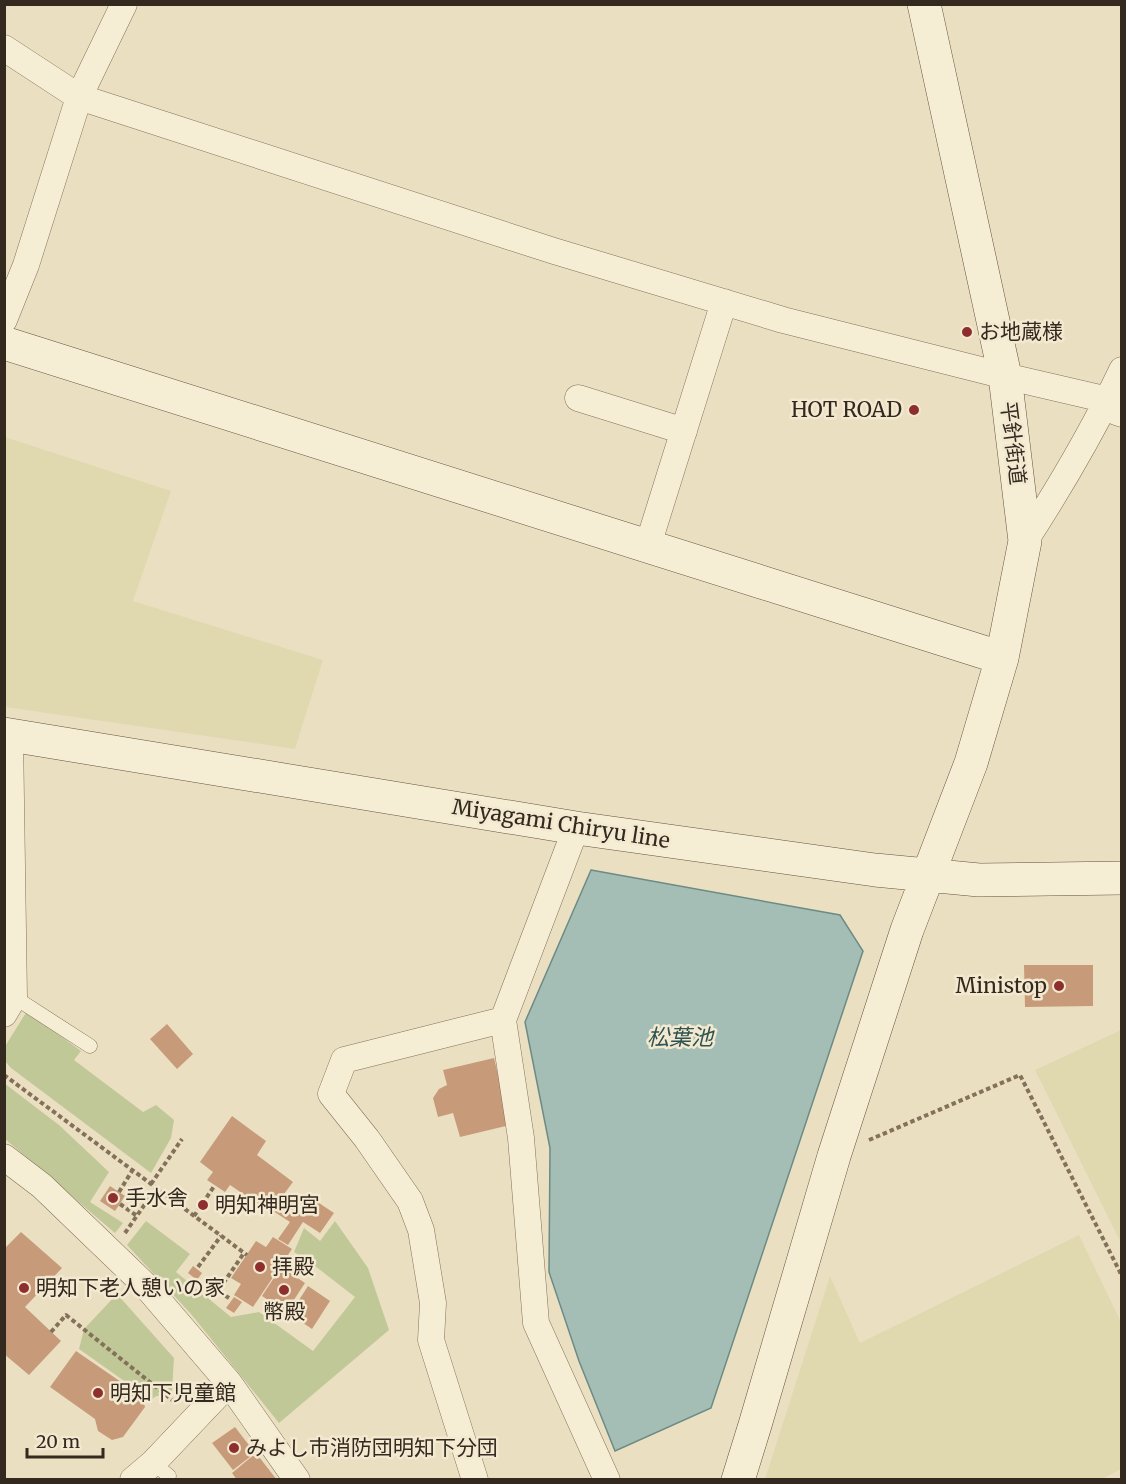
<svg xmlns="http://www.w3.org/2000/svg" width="1126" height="1484" font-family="Merriweather,'Noto Sans JP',serif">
<rect width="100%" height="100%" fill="#ebdfc2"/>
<path fill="#e0d9b0" d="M5 437 171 491 133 601 323 660 295 749 5 707Z
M1121 1030V1243L1035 1070Z
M1079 1235 1121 1322V1469L1100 1480 765 1479 830 1276 860 1343Z"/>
<path fill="#c1c897" d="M27 1011 81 1051 74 1060 143 1112 156 1105 174 1120 171 1138 151 1173 11 1068 5 1061 4 1048Z
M4 1083 59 1125 109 1172 90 1202 123 1223 115 1233 5 1139Z
M146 1221 190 1254 176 1272 231 1317 259 1312 313 1351 355 1297 315 1266 294 1252 304 1228 320 1241 335 1221 368 1268 389 1330 279 1423 191 1314 127 1245Z
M117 1294 174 1358 172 1391 168 1396H156L151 1400 79 1349 84 1329Z"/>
<path fill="#a4beb6" stroke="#6c8b84" stroke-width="1.5" d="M591 870 840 915 863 951 711 1408 615 1451 579 1361 549 1272 550 1148 525 1022Z"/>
<path fill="#c79b7a" d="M1024 965H1093V1006L1025 1007Z
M167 1024 193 1054 177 1069 150 1039Z
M494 1058 510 1125 460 1137 453 1113 438 1117 433 1098 439 1089 447 1085 443 1070Z
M232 1116 266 1141 257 1155 293 1182 281 1198 304 1213 313 1199 334 1213 320 1233 303 1222 288 1245 278 1239 290 1222 270 1209 268 1211 230 1185 225 1192 207 1180 213 1172 200 1162Z
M110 1186 125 1196 115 1211 100 1201Z
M21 1232 62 1268 25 1307 61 1341 29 1375 4 1354V1249Z
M273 1237 292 1249 253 1307 234 1295 241 1284 231 1278 256 1241 266 1247Z
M193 1266 202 1273 197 1280 188 1273Z
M281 1267 305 1283 286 1312 262 1296Z
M308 1286 330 1301 312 1329 290 1314Z
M234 1297 242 1302 234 1313 226 1308Z
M76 1351 124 1384 120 1389 130 1388 142 1397 145 1407 123 1437 112 1440 98 1431 95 1419 50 1387Z
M235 1427 255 1453 233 1470 212 1443Z
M256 1453 277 1480H237L232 1473Z"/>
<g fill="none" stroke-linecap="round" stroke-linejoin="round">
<g stroke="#83715a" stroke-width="15">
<path id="lane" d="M14 997 90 1046
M153 1463 169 1476"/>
</g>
<g stroke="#83715a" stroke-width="27">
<path id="street" d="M4 48 79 97 554 251 783 320 1005 376 1108 400 1116 412 1122 414
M4 320 26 265 79 97 124 4
M578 398 684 431
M1025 541C1060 487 1094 429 1122 370
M648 545 724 302
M576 828 503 1020 521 1138 536 1323 607 1480
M4 1014 14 997 10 735
M4 1157 42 1186 146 1286 229 1383 297 1480
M133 1480 153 1463 229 1383
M475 1480 431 1340 433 1303 421 1230 410 1201 367 1139 331 1094 344 1060 503 1020"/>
</g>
<g stroke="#65523e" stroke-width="34">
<path id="secondary" d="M4 343 1002 658
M4 734 576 828 875 870 979 880 1122 878
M738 1480 755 1425 834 1156 907 930 971 763 1002 658 1025 541 1005 376 924 4"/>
</g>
<path stroke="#83715a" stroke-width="4" stroke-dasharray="4.5 3" stroke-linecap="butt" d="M4 1075 247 1255
M869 1140 1020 1075 1122 1276
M151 1184 182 1139
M119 1192 132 1171
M120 1204 137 1216
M194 1216 215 1185
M125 1233 156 1188
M198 1267 221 1236
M229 1298 218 1291 244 1253
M51 1332 66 1315 176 1403"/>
<use href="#lane" stroke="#f6edd5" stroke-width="14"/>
<use href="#street" stroke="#f6edd5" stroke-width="26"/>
<use href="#secondary" stroke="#f6edd5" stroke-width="33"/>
</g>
<g fill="#8e2f2e" stroke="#f3e9d1" stroke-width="2">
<circle cx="967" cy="332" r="6"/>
<circle cx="914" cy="410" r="6"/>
<circle cx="1059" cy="986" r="6"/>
<circle cx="113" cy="1198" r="6"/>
<circle cx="203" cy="1205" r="6"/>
<circle cx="260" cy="1267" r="6"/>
<circle cx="24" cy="1288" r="6"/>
<circle cx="284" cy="1290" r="6"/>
<circle cx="98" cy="1393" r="6"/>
<circle cx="234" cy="1448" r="6"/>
</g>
<g text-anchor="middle" stroke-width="5" stroke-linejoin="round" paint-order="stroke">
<g font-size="21" fill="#34291e" stroke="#f3e9d1" text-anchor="start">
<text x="979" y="339">お地蔵様</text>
<text x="902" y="417" text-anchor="end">HOT ROAD</text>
<text x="1047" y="993" text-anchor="end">Ministop</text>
<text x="125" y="1205">手水舎</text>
<text x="215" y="1212">明知神明宮</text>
<text x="272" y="1274">拝殿</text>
<text x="36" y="1295">明知下老人憩いの家</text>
<text x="284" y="1319" text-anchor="middle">幣殿</text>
<text x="110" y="1400">明知下児童館</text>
<text x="246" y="1455">みよし市消防団明知下分団</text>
</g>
<g font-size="21" fill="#34291e" stroke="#f3e9d1">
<text transform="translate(1013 443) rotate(83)" y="7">平針街道</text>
<text transform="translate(561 824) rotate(9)" y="7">Miyagami Chiryu line</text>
</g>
<g font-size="22" font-style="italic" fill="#2e5351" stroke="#f3e9d1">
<text x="680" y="1045">松葉池</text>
</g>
</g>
<rect width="1126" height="1484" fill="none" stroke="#34291e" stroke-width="12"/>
<path d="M27 1448v9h76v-9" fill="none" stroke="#34291e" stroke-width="3"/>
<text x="36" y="1448" font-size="18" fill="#34291e" stroke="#f3e9d1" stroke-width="4.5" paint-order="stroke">20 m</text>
</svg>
